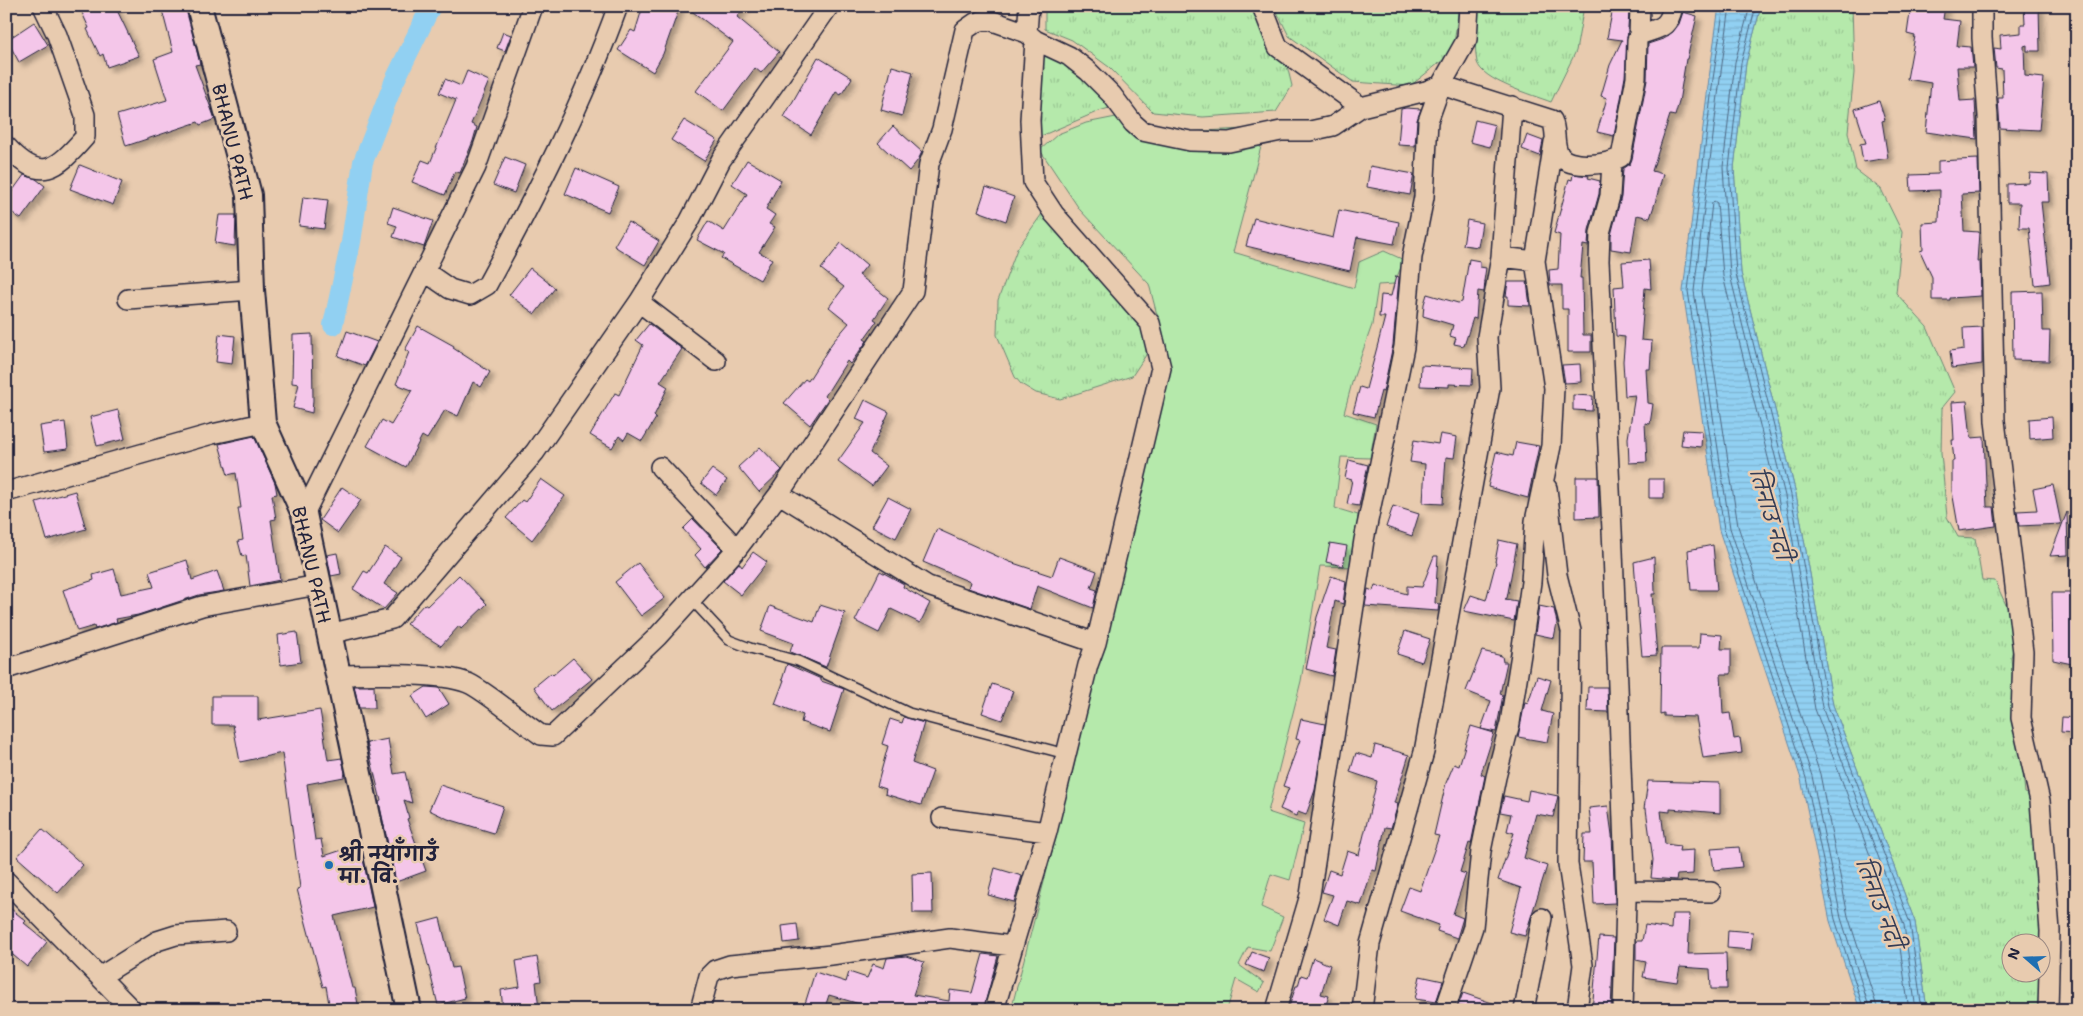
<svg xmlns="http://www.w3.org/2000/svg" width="2083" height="1016" font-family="'Shantell Sans','Playpen Sans Deva',sans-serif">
<defs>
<pattern id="grass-tufts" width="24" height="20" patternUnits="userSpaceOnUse" patternTransform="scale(1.25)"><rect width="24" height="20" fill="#b5e9ab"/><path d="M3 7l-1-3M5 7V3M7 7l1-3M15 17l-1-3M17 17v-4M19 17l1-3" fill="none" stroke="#9bc894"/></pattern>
<pattern id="water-rules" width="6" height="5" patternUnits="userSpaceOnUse" patternTransform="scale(1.25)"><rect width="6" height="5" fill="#91d0f2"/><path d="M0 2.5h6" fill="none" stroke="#7db2d0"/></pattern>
<filter id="shadow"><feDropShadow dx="4.5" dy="4.5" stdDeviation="2.5" flood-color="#0004"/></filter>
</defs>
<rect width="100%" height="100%" fill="#e8cbaf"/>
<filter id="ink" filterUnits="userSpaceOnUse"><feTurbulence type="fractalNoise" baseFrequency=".02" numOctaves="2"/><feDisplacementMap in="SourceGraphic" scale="10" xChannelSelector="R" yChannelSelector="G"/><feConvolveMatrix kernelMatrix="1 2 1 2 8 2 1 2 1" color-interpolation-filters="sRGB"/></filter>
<g filter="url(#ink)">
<path fill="url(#grass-tufts)" stroke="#6c8673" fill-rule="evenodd" d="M1045 6H1263L1279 33 1292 86 1276 112 1203 117 1153 112 1109 67 1072 40 1045 29Z
M1274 6H1459L1453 52 1410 86 1353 82 1289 36Z
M1476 6H1584L1576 51 1551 102C1533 95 1482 81 1477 62 1474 49 1476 21 1476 6Z
M1761 6H1852L1854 73 1848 132 1856 170 1881 189 1902 232 1896 293 1927 327 1955 392 1942 408 1941 453 1947 517 1958 537 1975 538 1982 580 1995 581 2017 629 2011 658 2025 793 2036 796 2046 929 2037 1010H1927L1915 922 1833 705 1796 494 1741 273 1734 168 1746 63ZM2010 944H2040V974H2010Z
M1043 37 1087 57 1126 103 1099 111 1041 136 1035 127 1043 68Z
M1044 211 1147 333 1146 355 1132 376 1060 399 1036 393 1021 384 1015 377 997 335 998 300 1017 249Z"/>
<path fill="#b5e9ab" stroke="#6c8673" d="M1126 115 1181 132 1266 128 1233 252 1354 288 1359 262 1384 251 1404 260 1394 284 1378 285 1372 325 1353 379 1344 413 1376 424 1370 458 1341 457 1335 508 1358 515 1354 567 1320 566 1301 681 1268 812 1304 824 1290 880 1271 874 1261 907 1283 917 1270 951 1248 947 1239 965 1264 983 1259 992 1236 979 1227 1010H1011L1073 769 1152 431 1171 369 1149 284 1080 210 1040 150 1058 134 1086 123Z"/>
<path fill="url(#water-rules)" stroke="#658aa9" d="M1719 6H1761L1746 63 1734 168 1741 273 1796 494 1833 705 1915 922 1927 1010H1860L1830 921 1801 779 1719 530 1683 291 1709 78Z"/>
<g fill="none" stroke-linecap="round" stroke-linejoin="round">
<path stroke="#4e6884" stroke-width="1" d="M1724 6 1713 79 1688 291 1724 529 1806 778 1835 919 1864 1010
M1730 6 1720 79 1694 291 1730 528 1812 776 1841 918 1870 1010
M1750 6 1735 62 1723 167 1730 275 1785 496 1822 707 1904 925 1916 1010
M1756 6 1741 63 1729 168 1736 274 1791 495 1828 706 1910 923 1922 1010
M1878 1010 1848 916 1820 774 1738 526 1702 291 1712 203 1714 201 1717 203 1723 276 1778 498 1815 709 1897 927 1909 1010"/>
<path stroke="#91d0f2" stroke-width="20" d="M333 325 351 242 363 162 394 82 431 6"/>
</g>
<path fill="#f4c6e9" stroke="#22223b" filter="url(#shadow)" d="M79 6H115L139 56 107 67 103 54 100 56 87 29 89 28Z
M161 6H186L200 64 195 65 215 119 200 125 198 122 126 146 117 115 167 100 154 59 173 52Z
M643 6H680L663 54 653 72 618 50 631 30 635 32Z
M685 6H745L737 17 779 52 761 73 755 68 723 111 696 91 733 42Z
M1911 6H1945L1943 19 1960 21 1957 46 1971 47 1973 67H1957L1960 101 1975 100 1977 139 1926 132 1931 83 1907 79 1915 36 1907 34Z
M2024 6H2039L2040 51H2027V45L2024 46 2025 76 2044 78 2039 130 2000 128 1998 98H2003L2002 69 1996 68 1994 48 2001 49 2000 35 2021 33V24H2025Z
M1613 8 1629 11 1625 77 1614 136 1597 132 1607 98 1601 96 1610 65 1622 40 1607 38Z
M1683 12 1697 16 1687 59H1686L1679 102 1675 116 1670 115 1652 171 1663 174 1655 203 1650 218 1637 215 1631 252 1611 249V235L1621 197 1623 169 1630 164 1632 159 1647 80 1648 44 1663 39 1673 32 1679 24Z
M34 22 48 45 19 62 7 40Z
M503 32 511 35 505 51 497 48Z
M818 57 852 78 841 95 836 92 811 135 784 117Z
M892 66 913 72 902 116 881 110Z
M467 71 489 81 471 124 477 127 473 141 460 173 455 171 445 195 412 182 422 160 430 163 456 100 439 93 445 79 461 86Z
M1879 101 1885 120 1882 121 1888 158 1863 162 1860 144 1866 143 1855 109Z
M1406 108 1421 109 1417 120 1415 146 1398 145 1401 109Z
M684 120 717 140 704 161 671 140Z
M1475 120 1495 125 1490 147 1470 142Z
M893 126 922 152 918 160 909 171 878 143Z
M1527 135 1543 141 1540 156 1522 149Z
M505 157 525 165 514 193 493 185Z
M1978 159 1979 193 1962 194 1964 231 1979 232 1977 262H1980L1981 296 1950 298V300H1932V277L1920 251 1923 250 1922 223 1939 222 1940 190 1911 191 1910 175 1938 174V161Z
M747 160 781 180 766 209 775 215 769 224 775 227 759 252 772 259 760 280 721 258 724 254 697 240 708 221 724 231 747 194 732 184Z
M80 165 122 182 113 205 70 189Z
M1370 166 1414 174 1410 195 1367 187Z
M576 168 619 187 608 212 565 194Z
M2030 173 2048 174 2049 202H2041L2050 283 2035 285 2029 228H2019L2020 203H2007V184L2029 183Z
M1573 174 1589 176 1588 178 1600 181 1599 194 1589 230 1588 246 1583 245 1580 278H1582L1583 335H1591V352H1568V309H1562V285H1550L1549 270 1558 269 1560 235 1554 233 1569 179 1572 180Z
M24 175 36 179 45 186 21 219 6 208V200Z
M986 187 1014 197 1006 221 978 211Z
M303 197 328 200 324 229 299 226Z
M393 207 433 221 424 247 393 237 397 226 388 223Z
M1339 210 1399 222 1394 244 1357 237 1350 271 1246 246 1254 218 1333 238Z
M219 215H236L235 246 215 243Z
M1467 220 1482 223 1478 247 1463 245Z
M628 222 659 241 645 265 614 246Z
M841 243 867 265 859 275 888 298 874 319 877 321 864 339 867 341 850 364 847 361 825 396 828 399 810 425 784 403 805 379 808 381 832 343 849 323 829 307 844 287 821 269Z
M1469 259 1480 261V267L1486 268 1484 281H1485L1484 292 1478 291 1476 319 1473 318 1464 346 1454 344 1456 338 1450 336 1453 325 1423 316 1424 304 1427 294 1458 303 1462 302Z
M1649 260 1651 289 1645 288 1641 340 1652 341 1650 369H1646L1648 403 1653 404 1650 424 1645 423 1647 462 1629 463 1628 438 1635 395 1625 396 1623 361 1625 337 1616 336 1614 287 1624 286 1622 262Z
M530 268 555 288 535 314 509 295Z
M1396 276 1399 277 1393 345 1383 392 1381 391 1374 417 1353 412 1360 387 1366 389 1385 317H1379L1381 295 1391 296Z
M1508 282H1527L1530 306 1508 305V296H1506Z
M2042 291 2043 331H2050L2049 361 2013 360 2012 292Z
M649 324 682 349 660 382 668 387 654 416 656 418 642 441 628 433 624 440 619 436 612 448 590 435 615 393 619 395 643 345 636 340Z
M418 326 454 346 453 348 490 372 481 387 473 382 458 416 445 410 427 439 422 436 406 467 367 446 382 420 391 425 412 390 396 384 409 352 405 350Z
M1982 327V364L1952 368 1950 351 1964 349 1963 328Z
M347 331 377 342 365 366 338 356Z
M219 334 235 336 232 364 216 362Z
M312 334 313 400 312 413 293 408 299 384 292 383 293 335Z
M1580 364 1581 382 1565 383 1562 365Z
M1421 365 1473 368 1472 385 1449 384V387L1420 386Z
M1573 395 1593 396 1592 411 1573 410Z
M865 400 889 412 870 453 887 466 872 486 838 461 865 423 856 419Z
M1967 401 1971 438 1984 437 1987 507H1994L1996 526 1959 531 1952 491V461H1954L1952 440H1954L1952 402Z
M118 410 125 439 97 446 90 417Z
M2052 417 2053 437 2030 439 2029 419Z
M65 422 68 449 44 452 40 426Z
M1683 430 1702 431 1701 447 1681 445Z
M1440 434 1457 437 1454 458 1446 457 1443 504 1423 503 1425 464 1410 462 1414 440 1438 444Z
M254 436 275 483 277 494 272 495 276 519 271 520 280 580 250 586 246 555 242 556 238 541 243 540 238 508H241L236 473 228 475 219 444Z
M1516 442 1539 446 1528 498 1488 487 1496 452 1513 456Z
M760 447 782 470 759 492 738 467Z
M1349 460 1368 465 1359 506 1347 504 1352 480 1345 478Z
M712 469 727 480 716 495 701 483Z
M1576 477H1598L1599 517 1576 518Z
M541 479 565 496 532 540 506 518 522 500 525 502Z
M1649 479H1664V498H1649Z
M2053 485 2061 524 2019 526 2017 511 2037 510 2033 489Z
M342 487 361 500 338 533 320 520Z
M75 491 86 529 47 540 36 502Z
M888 497 911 509 896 538 872 526Z
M1393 506 1419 514 1412 536 1386 527Z
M2067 512 2068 555 2050 556Z
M693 519 722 549 705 567 695 555 701 549 683 529Z
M937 529 1010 562 1052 576 1059 557 1097 571 1091 588 1097 590 1093 608 1037 586 1030 609 968 588 970 582 923 562Z
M1499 540 1517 544 1507 598 1505 599 1517 601 1514 621 1464 611 1471 595 1486 600 1496 562H1495Z
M1330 543 1347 546 1343 566 1326 562Z
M1713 545 1717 590H1691L1688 550Z
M385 547 401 557 384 584 398 593 384 609 353 589 364 571 368 573Z
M753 552 767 562 741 595 723 581 739 563 742 567Z
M337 553 341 574 331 576 327 555Z
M1434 556H1438L1435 603 1439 604 1438 611 1365 606 1368 589 1373 591 1375 585 1407 594V586L1422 587Z
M1654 557 1655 594H1652L1657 655 1642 656 1634 562Z
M187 560 192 580 217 571 224 591 199 595 138 615 116 619 117 622 95 629 94 626 77 631 63 590 94 580 93 575 114 569 121 594 154 587 149 572Z
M638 563 665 598 641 616 615 582Z
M880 571 904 584 903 587 930 603 920 623 891 609 879 633 855 621Z
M459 575 487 604 461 629 459 626 441 646 406 624 424 604 427 606Z
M1331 576 1346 581 1343 604 1335 601 1326 648 1336 650 1332 676 1306 669 1317 617Z
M2052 593H2074V646H2077V665L2053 660Z
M820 605 845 613 826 667 790 652 793 643 761 631 770 606 814 622Z
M1539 606 1554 609 1557 623 1554 638 1535 634Z
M1405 631 1430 639 1422 662 1397 654Z
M297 632 301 662 281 665 278 635Z
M1700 633 1722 635 1721 649H1731V674H1721L1723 714 1730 713 1734 739 1740 738 1742 753 1703 758 1696 717 1664 716V713L1660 714 1661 648H1699Z
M1482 651 1502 656 1503 662H1507L1500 694 1503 695 1496 732 1481 729 1494 733 1481 774 1485 776 1471 844 1469 843 1460 872 1466 874 1453 914 1463 918 1457 938 1437 931 1439 925 1400 911 1409 887 1420 891 1439 836 1434 835 1446 783 1454 764 1459 766 1471 726 1481 729 1491 701 1466 691Z
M573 658 592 679 552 711 534 687 551 673 553 675Z
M787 664 821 679V681L844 689 830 732 801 722 803 715 775 704 784 680H782Z
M1537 676 1551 680 1542 711 1553 714 1547 742 1518 737 1525 702 1528 703Z
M992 684 1013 691 1002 720 982 713Z
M354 686H374L375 708H359Z
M426 687 439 688 449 704 426 719 412 696Z
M1588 687H1607L1608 712 1587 711Z
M212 696H258V720L320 710 328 760 342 758 345 773 344 777 307 784 315 840 321 839 324 856 360 844 373 907 334 916 352 988H355L359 1010H330L326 986 323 987 297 889 300 888 282 753 240 762 233 725H212Z
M904 717 924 723 912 763 933 771 921 805 885 794 886 789 877 786 888 746 882 744 890 719 902 723Z
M2062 717 2077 718 2076 733 2061 732Z
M1301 719 1325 724 1315 790 1306 815 1298 812 1296 816 1280 809 1289 788 1283 786 1300 740 1296 739Z
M388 739 394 774 405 772 412 803 404 800 409 818 407 819 426 871 396 882 379 802 381 801 367 743Z
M1375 745 1409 755 1394 803 1398 804 1391 828 1385 827 1376 871 1372 870 1361 905 1347 901 1339 925 1324 919 1333 895 1322 892 1329 870 1340 874 1347 851 1359 855 1377 781 1350 772 1356 753 1372 758Z
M1648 781 1720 783V813L1670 809V812L1661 811 1665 844 1680 846 1679 851 1694 850 1693 874 1677 875 1676 880 1651 878 1653 860 1646 809H1644Z
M440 785 503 806 494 833 448 819 429 810Z
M1529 790 1558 796 1553 817 1536 814 1524 858 1547 866 1525 936 1509 932 1521 888 1498 880 1514 833 1507 831 1511 814 1500 812 1504 796 1527 801Z
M1608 806 1612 835 1615 903 1594 904 1592 862H1583L1584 834H1592L1589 808Z
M42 829 83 865 58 893 17 857Z
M1739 847 1742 867 1714 870 1711 849Z
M995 868 1022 876 1014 902 988 895Z
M932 873 933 913H913L912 874Z
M6 905 26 921 24 923 47 942 27 967 6 949Z
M1672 914H1690L1688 954 1726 953 1727 989H1711L1710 969 1680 967 1677 982 1643 977 1646 962 1636 960V941H1642L1645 925 1671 929Z
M440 918 452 968 458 967 465 998 438 1005 418 924Z
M797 924 799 941 784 943 782 926Z
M1728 930 1753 932 1751 950 1727 948Z
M1599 937 1614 938 1611 1010H1592Z
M1252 952 1269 958 1264 972 1246 965Z
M983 954 998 956 983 1010H880L829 995 824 1010H803L815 972 846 982 849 972 867 978 873 964 884 968 887 958 906 956 924 962 913 995 949 1001 950 990 972 993Z
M537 957 541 981 536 982 539 1010H503L501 990 520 987 516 961Z
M1313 958 1330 965 1321 994 1329 996 1324 1010H1288L1296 986H1298L1301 975 1307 977Z
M1420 976 1443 981 1436 1002 1415 999Z
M1463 993 1495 1004 1493 1010H1477L1458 1006Z"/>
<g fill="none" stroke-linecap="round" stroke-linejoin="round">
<g stroke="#22223b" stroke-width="12">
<path id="service" d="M691 599 729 640 750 648 798 661 909 713 1066 754"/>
</g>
<g stroke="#22223b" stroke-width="22">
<path id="minor" d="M1262 6 1278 47 1361 107 1426 91 1441 85 1552 120C1557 131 1553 143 1559 154 1567 170 1608 165 1621 157L1636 78 1637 40 1639 35C1660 27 1668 30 1673 6
M1982 6V38L1988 116 1995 421 2023 652 2021 718 2040 801 2050 931 2048 1010
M1639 35 1640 6
M1035 40 1069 56 1088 71 1112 95 1133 123 1142 131 1190 141 1229 142 1281 131H1310L1333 126 1361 107
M6 146C41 184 56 170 85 137V115L57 35 43 6
M1612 162 1610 196 1600 233 1599 261 1613 551 1626 901 1623 1010
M1501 257 1512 106
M1535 261 1554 142
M424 271 450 289 470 295 487 285C536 195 583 103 618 6
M128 299 252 290
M639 302 716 361
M660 467 737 549
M1547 488 1557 575 1571 631 1568 864 1583 965 1577 1010
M6 492 212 434 263 423
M779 494 928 586 1096 643
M304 514 476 167 533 6
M329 634 392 619 535 452 639 302 689 222 721 160 829 6
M6 669 202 606 318 585
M337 675C368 675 447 671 472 685 496 699 518 719 541 735L553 736 657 637 737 549 779 494 913 291 929 164 942 129 965 30 975 23 987 19 1027 33 1029 6
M942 818 1047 832
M6 881 132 1010
M1626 891 1711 892
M101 976 157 941 176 935 226 931
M700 1010 709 976 715 970 730 965 831 955 950 938 1012 946
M994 1010 1047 832 1088 665 1096 643 1161 368 1150 323 1054 214 1033 182 1030 120 1035 40 1027 33
M1276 1010 1310 895 1364 540 1404 347 1412 257 1424 197 1428 121 1441 85 1467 39 1469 6
M1362 1010 1370 944 1424 752 1490 388 1487 337 1501 257 1535 261 1554 388 1551 446 1535 521 1531 582 1521 654 1510 723 1496 777 1481 851 1473 927 1445 1010
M1524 1010 1542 918"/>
</g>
<g stroke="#22223b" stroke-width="28">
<path id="tertiary" d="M199 6 249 195 252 290 263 423 304 514 409 1010"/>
</g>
<use href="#service" stroke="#e8cbaf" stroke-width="9"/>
<use href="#minor" stroke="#e8cbaf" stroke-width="19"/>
<use href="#tertiary" stroke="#e8cbaf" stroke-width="24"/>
</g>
</g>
<circle fill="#1f6fb2" stroke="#e8cbaf" stroke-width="2" cx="329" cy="865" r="5"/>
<g text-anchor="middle" stroke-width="5" stroke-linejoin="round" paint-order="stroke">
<g font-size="19" fill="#22223b" stroke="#e8cbaf">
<text transform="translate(233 142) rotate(76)" y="7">BHANU PATH</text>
<text transform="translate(312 565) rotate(77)" y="7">BHANU PATH</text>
</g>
<g font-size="19" font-weight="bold" fill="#22223b" stroke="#e8cbaf" text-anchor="start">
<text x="339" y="861">श्री नयाँगाउँ<tspan x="339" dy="22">मा. वि.</tspan></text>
</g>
<g font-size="20" font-style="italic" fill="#333c56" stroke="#e8cbaf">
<text transform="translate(1770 514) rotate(73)" y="7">तिनाउ नदी</text>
<text transform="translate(1879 903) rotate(69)" y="7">तिनाउ नदी</text>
</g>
</g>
<rect width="2083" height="1016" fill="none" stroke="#e8cbaf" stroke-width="25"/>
<rect x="12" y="12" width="2058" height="991" fill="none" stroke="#22223b" stroke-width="2" filter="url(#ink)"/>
<g transform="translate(2026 958) rotate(290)"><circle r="24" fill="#e8cbaf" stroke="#998781"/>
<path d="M0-4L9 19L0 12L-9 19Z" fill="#1f6fb2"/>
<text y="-8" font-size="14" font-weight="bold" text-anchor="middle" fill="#22223b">N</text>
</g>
</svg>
